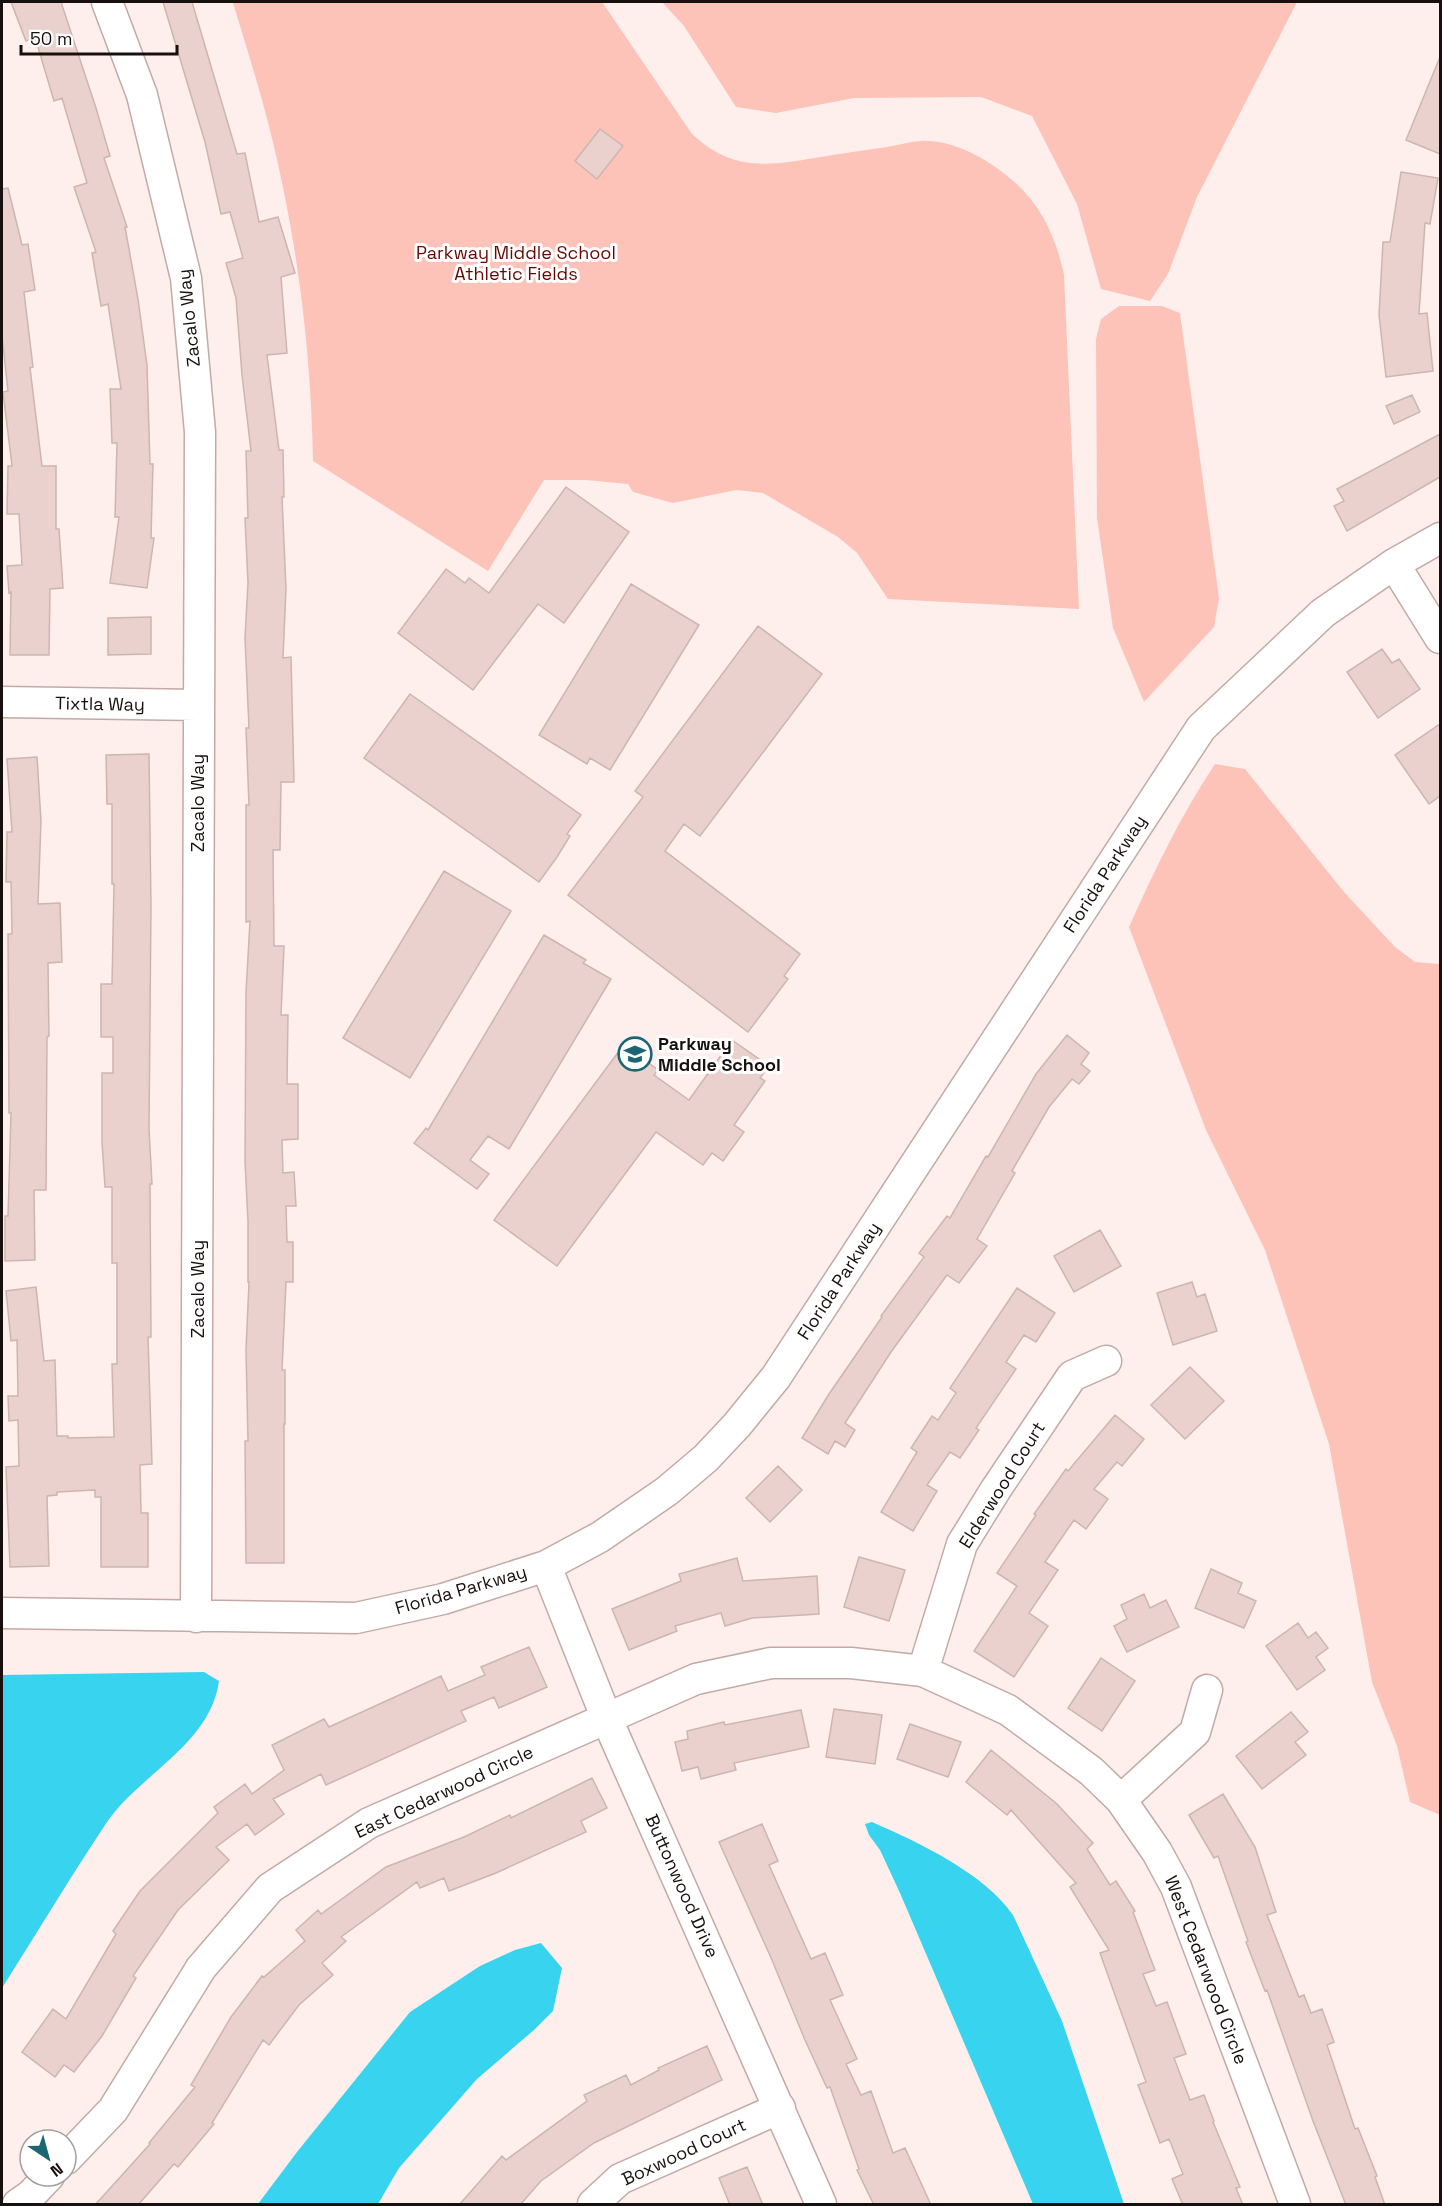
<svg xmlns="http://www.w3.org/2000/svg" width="1442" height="2206" font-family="'Space Grotesk',sans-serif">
<rect width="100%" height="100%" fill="#feefec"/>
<path fill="#fdc3b8" d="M236 2H602L692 134C732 171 765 166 815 158 839 154 863 150 887 147 900 145 915 140 928 141 956 142 985 158 1006 175 1039 200 1056 236 1064 275L1079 609 888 599 857 553 838 537 763 493 736 490 673 503 633 492 628 484 586 480H544L488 571 313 461C311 349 297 238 270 130 259 87 246 45 233 3Z
M662 2H1297L1197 197 1168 274 1150 301 1101 289 1077 204 1032 116 981 97 854 98 776 113 736 107 684 26Z
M1119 306H1162L1180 313 1219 598 1214 627 1144 702 1113 628 1097 518 1096 339 1101 319Z
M1215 764 1245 769 1344 892 1395 947 1415 962 1440 964V1815L1410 1802 1397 1746 1372 1682 1329 1444 1265 1250 1206 1130 1129 927C1155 869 1180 817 1215 764Z"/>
<path fill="#38d3ee" d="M204 1672 219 1681C210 1745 141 1773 107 1822 71 1876 37 1933 2 1988V1675Z
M872 1822C918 1842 984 1873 1013 1915L1062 2021 1124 2204H1033L900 1893 880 1850 869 1835 865 1824Z
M541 1943 562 1968 553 2011 534 2030 477 2079 399 2168 378 2204H258L297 2152 410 2012 480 1966 515 1950Z"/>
<path fill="#ead1cd" stroke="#cdb5b0" stroke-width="1.5" d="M11 2H61L96 108 110 156 104 158 127 227H125L138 299 147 365 150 464H153L151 538H154L147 588 110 583 119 517H115L117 443H112L110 389H121L108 304 101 306 92 253 96 252 74 187 87 183 62 98 54 101 35 37 26 41Z
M163 2H192L237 154 245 153 259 222 278 217 295 273 281 277 287 353 267 355 279 450H283L284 497H282L286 589 283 658 291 657 294 782H281L280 850H273L274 946H284L281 1015H288L287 1084H298V1139L282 1140 283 1173 294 1172 296 1206H286L287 1242H293V1282H286L282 1370H285V1424H284V1563H246L245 1441H248L246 1350 249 1282H248V1222L245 1161 246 992 250 921 246 922V805H249L246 728H249L245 638 248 583 245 518H248L246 451H251L242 375 236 298 226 263 243 258 230 212 221 214 205 142Z
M1440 57V154L1406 140Z
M600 129 623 146 597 179 575 161Z
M1401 172 1438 178 1430 224 1425 223 1419 314 1427 313 1433 371 1386 377 1379 315 1383 242H1390Z
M8 188 22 245 28 244 35 290 24 292 33 367 30 368 42 466H56V529H59L63 588 50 589 49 655H10L11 592 9 593 7 566 22 565 19 514H7L8 466H12L3 392 8 391 2 336V189Z
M1412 395 1420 412 1394 424 1386 406Z
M1440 434V477L1347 531 1334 506 1344 501 1337 489Z
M566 487 629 532 564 623 538 604 473 690 398 633 446 569 465 583 469 578 489 593Z
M631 584 699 625 610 770 590 758 587 764 539 735Z
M151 617V654L108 655V618Z
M758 626 822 674 700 836 684 824 665 851 800 954 784 976 788 979 748 1032 568 895 643 797 635 791Z
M1382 649 1392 663 1399 659 1420 689 1378 718 1347 672Z
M410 694 581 815 567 834 570 836 557 857 539 882 364 758Z
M1440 724V796L1429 804 1395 755Z
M149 754 151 907 149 1129 152 1184H150L151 1337H148L152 1464 140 1465 141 1513H148V1567H101V1497H95V1490L57 1492V1495L47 1496 49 1566 10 1567 6 1467 19 1466 18 1420 9 1421 8 1396H18L17 1340 11 1341 6 1291 36 1287 44 1361 55 1360 57 1436H68V1438L114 1437 112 1364H117V1263H112V1187H105L102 1142V1073H113V1037H101V984H112L114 884H112V804H107L106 755Z
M37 757 41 821 38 904 60 903 62 962 48 963 49 1036 47 1037 46 1190H34L35 1260 5 1261V1216H8L11 1113H9L8 934H12L11 882H6L7 832H12L7 759Z
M444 871 511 911 410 1078 343 1038Z
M544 935 586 960 583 963 611 979 509 1149 488 1136 470 1160 489 1174 477 1189 414 1143 426 1128 428 1130Z
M1067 1035 1089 1053 1081 1064 1090 1071 1079 1084 1072 1079 1049 1107 1012 1171 1015 1173 977 1239 987 1246 959 1283 947 1275 891 1352 845 1423 855 1430 845 1447 835 1441 828 1454 802 1438 829 1394 882 1317 881 1316 924 1257 919 1253 947 1216 950 1218 986 1156 988 1157 1036 1074Z
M732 1040 769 1066 760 1078 765 1081 734 1125 744 1132 723 1161 712 1153 703 1165 656 1132 557 1266 494 1220 619 1051 636 1063 641 1057 658 1070 654 1075 689 1100Z
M1100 1230 1121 1266 1074 1292 1054 1256Z
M1192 1282 1197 1297 1205 1294 1217 1331 1173 1345 1157 1293Z
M1017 1288 1055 1313 1036 1342 1024 1335 1006 1362 1016 1369 976 1428 979 1430 960 1458 950 1452 927 1485 937 1491 913 1531 881 1512 917 1452 911 1448 932 1416 938 1420 956 1393 950 1388Z
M1190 1367 1224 1401 1185 1439 1151 1405Z
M1115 1415 1144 1439 1122 1466 1117 1462 1094 1489 1108 1499 1086 1529 1074 1520 1045 1562 1058 1570 1029 1613 1048 1626 1014 1677 974 1651 1017 1586 997 1573 1036 1515 1034 1514 1066 1469 1068 1471Z
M778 1466 802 1490 770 1522 746 1498Z
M859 1557 905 1570 889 1621 844 1607Z
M737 1558 743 1581 817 1576 819 1614 752 1618 725 1626 721 1613 675 1626 677 1631 629 1650 612 1609 681 1581 679 1574Z
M1211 1569 1242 1583 1238 1593 1256 1601 1244 1628 1195 1608Z
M1144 1594 1150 1608 1166 1600 1179 1627 1127 1652 1114 1626 1127 1619 1121 1605Z
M1298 1623 1308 1638 1316 1632 1328 1648 1316 1657 1325 1670 1297 1690 1266 1646Z
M529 1647 547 1687 499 1708 494 1697 461 1711 466 1721 326 1785 321 1774 273 1799 284 1814 255 1835 247 1824 216 1847 229 1860 178 1910 133 1976 136 1978 102 2036 74 2072 64 2065 55 2077 22 2052 53 2009 66 2019 116 1934 113 1931 140 1891 218 1813 214 1807 245 1784 252 1794 284 1770 272 1745 324 1719 329 1727 441 1676 448 1691 485 1675 481 1667Z
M1101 1658 1135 1681 1102 1731 1068 1708Z
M834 1709 882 1715 875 1764 826 1757Z
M801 1710 809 1747 734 1763 736 1770 701 1779 698 1767 682 1771 675 1742 688 1739 687 1731 724 1722 725 1725Z
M1291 1712 1308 1732 1295 1742 1306 1755 1262 1789 1236 1756Z
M910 1724 961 1742 948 1777 897 1759Z
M991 1750 1057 1804 1093 1843 1087 1849 1110 1885 1116 1881 1135 1911 1133 1912 1155 1970 1143 1974 1156 2006 1167 2002 1186 2054 1174 2058 1190 2100 1204 2095 1214 2121 1213 2122 1240 2187 1236 2188 1243 2205H1183L1172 2179 1183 2174 1169 2139 1160 2143 1138 2085 1146 2082 1100 1953 1109 1950 1070 1887 1076 1883 1011 1810 1007 1815 966 1782Z
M592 1778 607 1808 581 1821 586 1832 496 1873 449 1891 444 1878 420 1888 417 1882 341 1937 346 1941 322 1963 333 1975 299 2005 269 2045 263 2040 212 2123 214 2124 178 2167 174 2164 138 2205H95L150 2144 149 2143 195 2087 191 2085 231 2017 262 1976 264 1977 305 1941 296 1930 318 1910 321 1914 386 1867 464 1837 510 1815 511 1818Z
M1223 1794 1255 1847 1276 1912 1267 1915 1299 1997 1304 1995 1311 2013 1322 2009 1334 2042 1327 2045 1355 2129 1358 2128 1377 2176 1375 2177 1385 2205H1346L1313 2121 1267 1990 1265 1991 1246 1942 1248 1941 1218 1856 1214 1858 1189 1815Z
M762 1824 778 1861 769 1865 811 1959 825 1953 843 1995 830 2000 857 2059 846 2064 861 2095 871 2091 893 2153 905 2148 931 2205H874L857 2170 859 2169 830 2087 827 2088 805 2040 772 1960 719 1842Z
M707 2046 722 2080 594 2143 541 2181 520 2205H459L502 2156 506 2160 587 2101 584 2095 626 2075 631 2085 659 2070 658 2068Z
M747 2167 763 2205H730L719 2178Z"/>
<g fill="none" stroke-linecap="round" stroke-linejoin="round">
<g stroke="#c2aaa5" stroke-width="33">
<path id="minor" d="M107 2 142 95 186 278 200 432 196 1617
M1394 564 1440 638
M2 702 198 705
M546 1566 606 1717 821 2204
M2 1613 356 1618 443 1599 546 1566 600 1537 667 1491 706 1458 737 1425 776 1377 1201 728 1323 613 1394 564 1440 538
M923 1671 962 1544 996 1489 1072 1376 1106 1361
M1121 1800 1195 1732 1207 1690
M66 2159 113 2110 201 1968 270 1888 369 1823 696 1679 771 1663H851L923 1671 1008 1710 1091 1771 1121 1800 1157 1852 1176 1887 1295 2204
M18 2204 31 2195 49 2176
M593 2204 620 2179 780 2108"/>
</g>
<use href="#minor" stroke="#fff" stroke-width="30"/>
</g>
<defs>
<g id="school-ring" transform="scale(1.725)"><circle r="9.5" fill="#fff" stroke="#1c6573" stroke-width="1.5"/><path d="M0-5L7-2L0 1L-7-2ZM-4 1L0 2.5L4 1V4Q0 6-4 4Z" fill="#1c6573"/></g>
</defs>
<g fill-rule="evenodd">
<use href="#school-ring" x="635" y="1054"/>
</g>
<g text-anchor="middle" stroke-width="6" stroke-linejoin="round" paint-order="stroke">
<g font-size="18" fill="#660902" stroke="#fff">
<text x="516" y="259">Parkway Middle School<tspan x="516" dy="21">Athletic Fields</tspan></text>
</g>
<g font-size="18" fill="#18100f" stroke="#fff">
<text transform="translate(189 318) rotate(-96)" y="6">Zacalo Way</text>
<text transform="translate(100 704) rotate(1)" y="6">Tixtla Way</text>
<text transform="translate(198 803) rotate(-90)" y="6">Zacalo Way</text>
<text transform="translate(1105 874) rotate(-57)" y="6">Florida Parkway</text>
<text transform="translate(839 1281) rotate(-57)" y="6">Florida Parkway</text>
<text transform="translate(198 1289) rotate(-90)" y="6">Zacalo Way</text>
<text transform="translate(1002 1485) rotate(-58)" y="6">Elderwood Court</text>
<text transform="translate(461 1590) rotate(-16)" y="6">Florida Parkway</text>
<text transform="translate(444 1792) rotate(-25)" y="6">East Cedarwood Circle</text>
<text transform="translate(682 1886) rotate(66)" y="6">Buttonwood Drive</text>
<text transform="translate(1206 1970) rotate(69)" y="6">West Cedarwood Circle</text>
<text transform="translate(684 2152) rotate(-25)" y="6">Boxwood Court</text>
</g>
<g font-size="18" font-weight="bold" fill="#18100f" stroke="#fff" text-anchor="start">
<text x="658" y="1050">Parkway<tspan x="658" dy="21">Middle School</tspan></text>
</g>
</g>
<rect width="1442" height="2206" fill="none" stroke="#18100f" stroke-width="6"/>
<g transform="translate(48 2158) rotate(144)"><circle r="28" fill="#ffffff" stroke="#a39f9f" stroke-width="1.5"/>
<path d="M0-4.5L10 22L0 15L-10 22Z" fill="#1c6573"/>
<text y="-9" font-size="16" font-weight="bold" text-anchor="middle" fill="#18100f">N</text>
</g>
<path d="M21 45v9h156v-9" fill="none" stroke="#18100f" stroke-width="3"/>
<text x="30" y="45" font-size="18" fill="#18100f" stroke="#ffffff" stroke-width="4.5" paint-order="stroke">50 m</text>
</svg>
